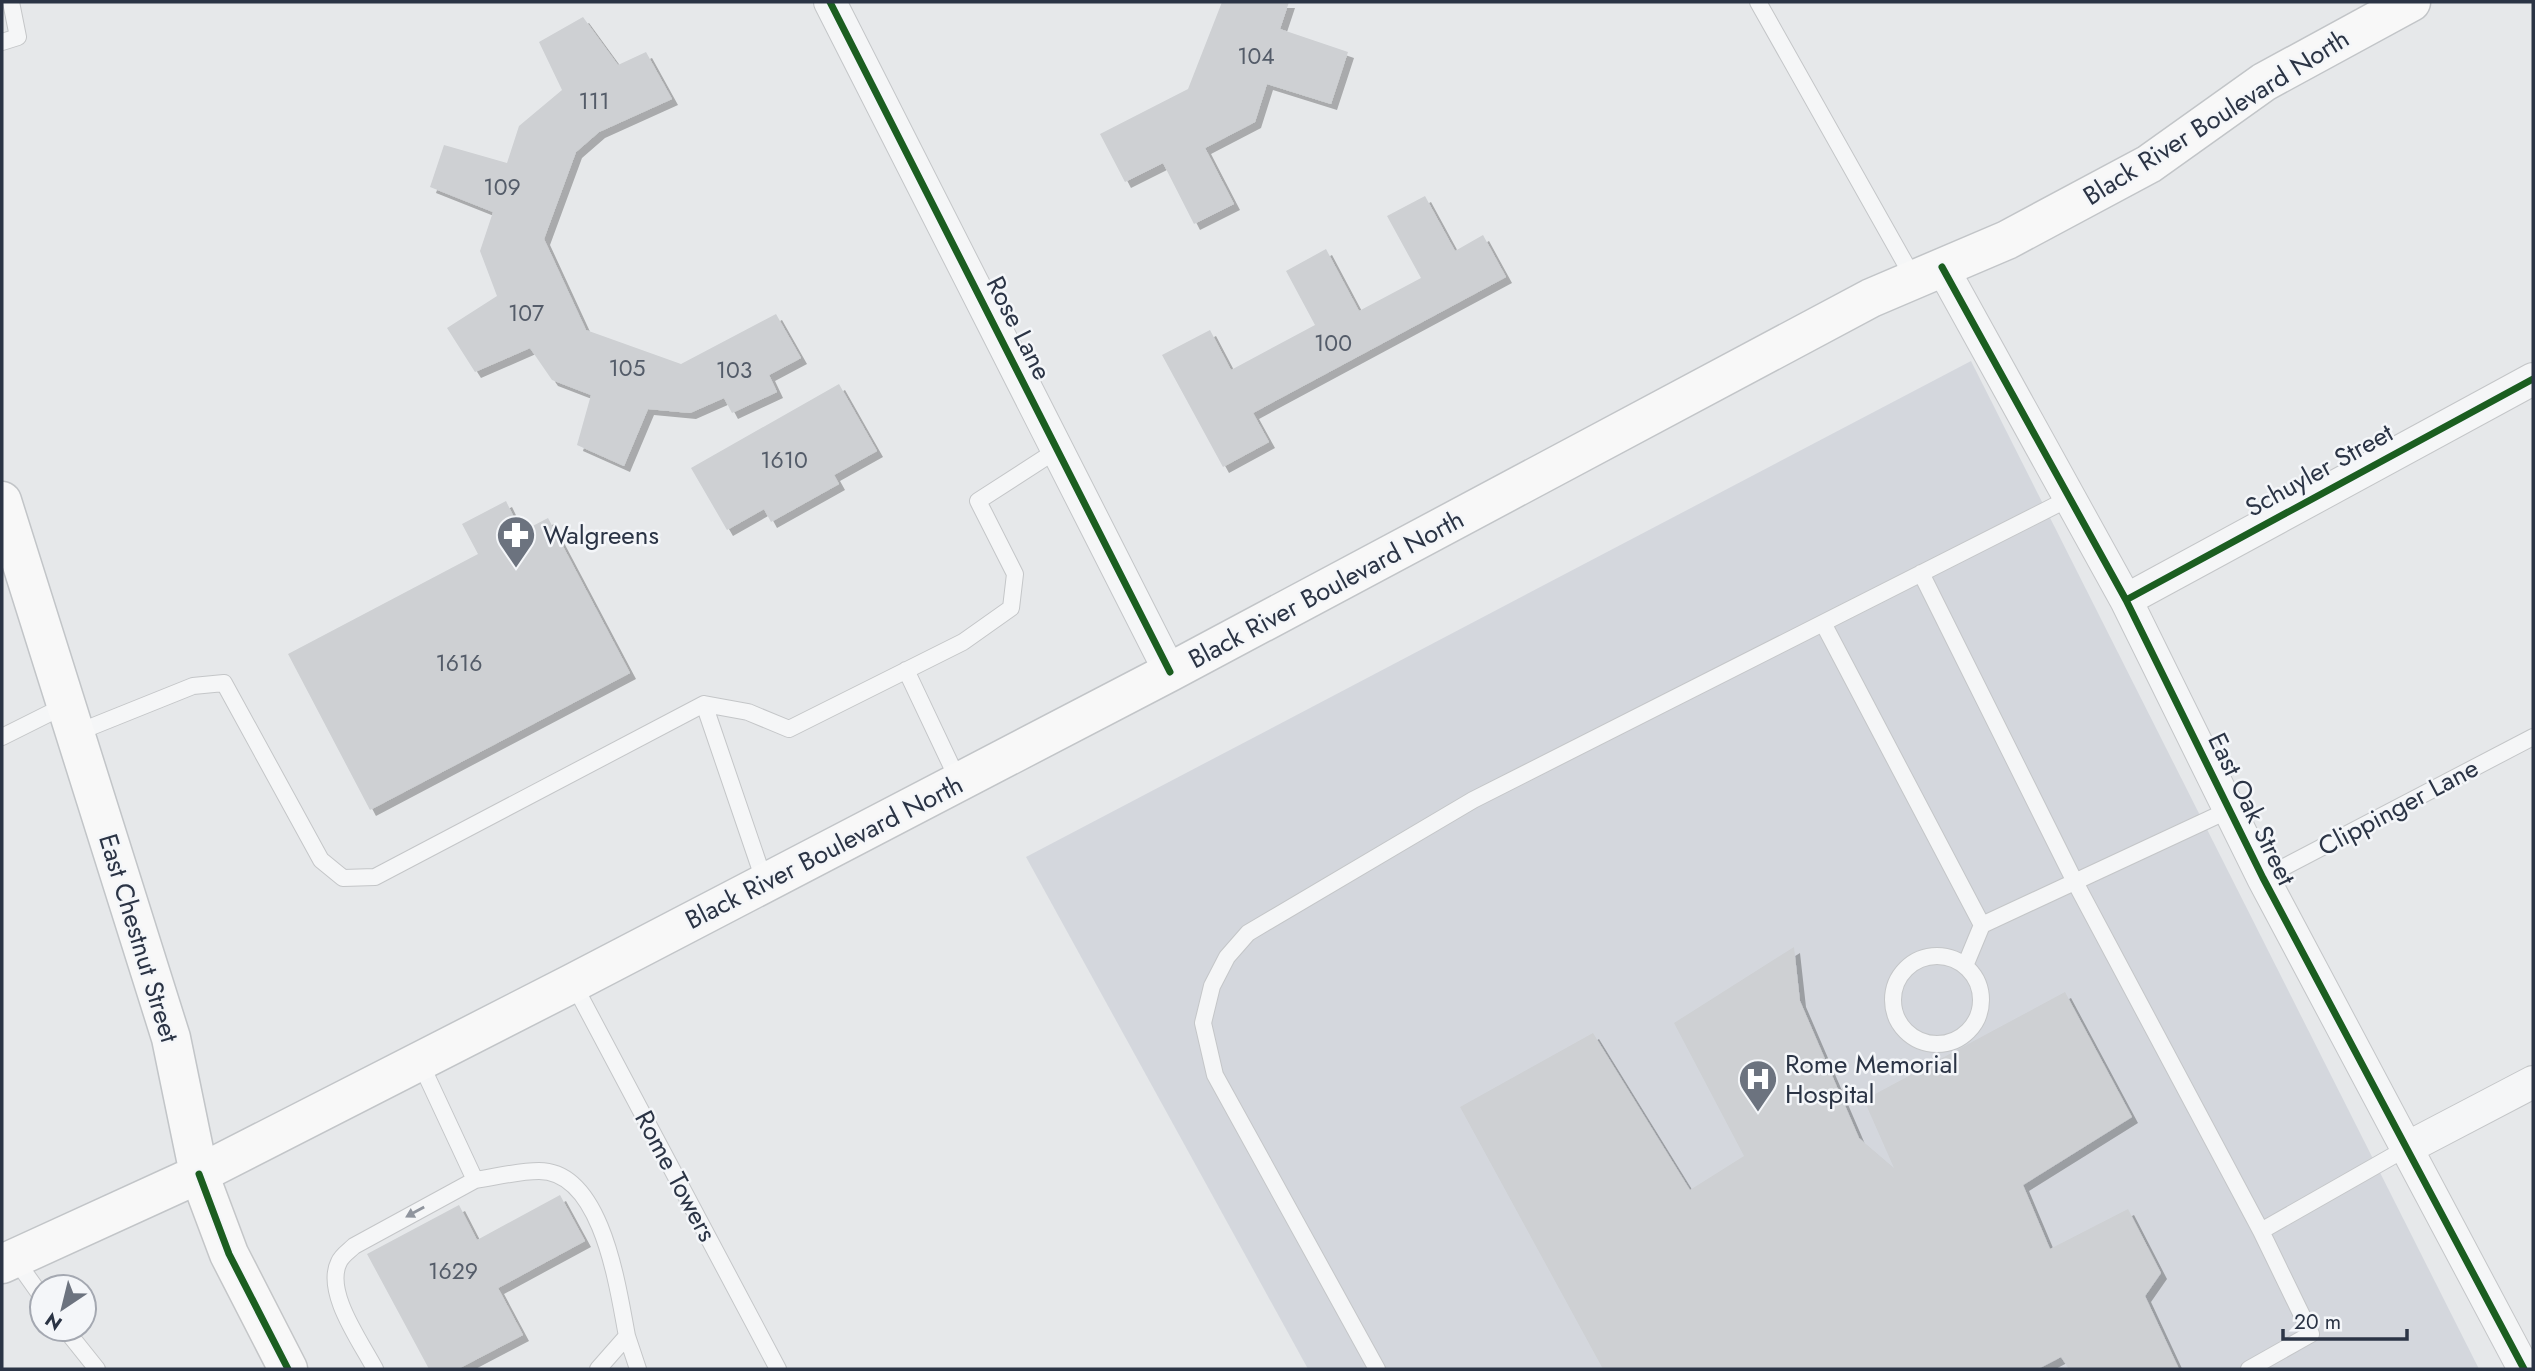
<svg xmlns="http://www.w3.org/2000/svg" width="2535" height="1371" font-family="Jost,sans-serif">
<defs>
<filter id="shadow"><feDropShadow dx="6" dy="6" stdDeviation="0" flood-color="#0004"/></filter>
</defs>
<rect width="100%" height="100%" fill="#e6e8ea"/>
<path fill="#d4d7dd" d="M1971 361 2479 1369H1308L1026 857Z"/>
<path fill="#ced0d3" filter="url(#shadow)" d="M1222 2H1289L1280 29 1348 52 1331 104 1267 84 1255 122 1205 148 1234 204 1194 224 1163 163 1125 182 1100 134 1188 89Z
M583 17 618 65 646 52 672 99 599 132 576 152 544 239 586 330 681 364 776 314 801 358 769 375 777 392 732 413 724 398 690 413 648 409 624 466 577 445 591 395 552 380 530 348 475 372 447 328 497 296 480 251 493 212 430 187 444 145 507 163 519 126 562 90 539 42Z
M1425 196 1455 251 1483 235 1506 277 1253 413 1269 442 1223 467 1162 355 1210 330 1231 370 1315 325 1286 271 1326 249 1359 311 1421 278 1387 216Z
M839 384 877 451 834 475 839 484 771 522 764 509 727 530 691 468Z
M506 501 521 532 548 518 630 673 370 810 288 654 478 554 462 524Z
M1794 947 1800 1001 1859 1138 1894 1168 1864 1100 2065 992 2132 1117 2023 1185 2050 1249 2128 1209 2161 1273 2145 1296 2179 1369H2069L2061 1357 2038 1369H1603L1460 1107 1593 1033 1690 1190 1744 1156 1674 1023Z
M560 1195 585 1241 498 1288 523 1335 458 1369H429L367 1254 459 1205 477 1240Z"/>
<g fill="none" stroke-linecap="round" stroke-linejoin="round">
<g stroke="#c4c6c8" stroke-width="18">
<path id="lane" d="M1758 2 1914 279
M2 42 18 37 11 2
M1921 573 2075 882 2261 1231 2311 1334 2249 1369
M1823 623 1982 925
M906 670 959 782
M704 704 765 883
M76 733 193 686 224 683 321 860 343 878 375 877 704 704 748 712 789 729 963 642 1011 608 1015 574 978 501 1057 450
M2 737 66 705
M2263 878 2533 737
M1893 1000a44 44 0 1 1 88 0a44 44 0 1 1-88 0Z
M1965 966 1982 925 2229 810
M573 983 778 1369
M420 1062 475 1180C496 1177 518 1171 539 1171 603 1171 618 1290 627 1336L598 1369
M2261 1231 2405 1149
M15 1259 42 1297
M65 1329 97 1369
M627 1336 638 1369
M375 1369C361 1342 324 1292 339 1262 342 1255 349 1251 354 1246L475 1180
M1377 1369 1215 1075 1203 1023 1212 986 1227 957 1248 933 1473 800 2070 498"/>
</g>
<g stroke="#c4c6c8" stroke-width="34">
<path id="street" d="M830 2 1170 672
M1942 267 2126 600 2263 878 2524 1369
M2126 600 2533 379
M2405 1149 2533 1082"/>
</g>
<g stroke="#c4c6c8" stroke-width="41">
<path id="secondary" d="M199 1174 229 1254 288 1369"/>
</g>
<g stroke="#c2c5c8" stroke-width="41">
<path id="primary" d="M2 501 171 1038 199 1174
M2 1264 199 1174 573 983 1170 672 1871 298 2007 240 2149 164 2264 82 2411 2"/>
</g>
<use href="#lane" stroke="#f5f6f7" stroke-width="16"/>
<use href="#street" stroke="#f5f6f7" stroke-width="32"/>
<use href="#secondary" stroke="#f8f8f8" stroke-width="38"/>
<use href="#primary" stroke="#f8f8f8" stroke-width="38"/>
<g stroke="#f4f6f9" stroke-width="11">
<path id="cycleway" d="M830 2 1170 672
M1942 267 2126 600 2263 878 2524 1369
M2126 600 2533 379
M199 1174 229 1254 288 1369"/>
</g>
<use href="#cycleway" stroke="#1b5e20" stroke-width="7"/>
</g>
<defs><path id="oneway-solid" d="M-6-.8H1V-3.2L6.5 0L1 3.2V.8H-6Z" transform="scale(1.75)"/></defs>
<use fill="#90959e" href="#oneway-solid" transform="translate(415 1212) rotate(151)"/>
<defs>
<g id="pharmacy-pin" transform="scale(2.0125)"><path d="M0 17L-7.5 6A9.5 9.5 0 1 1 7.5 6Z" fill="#6c737f" stroke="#f4f6f9"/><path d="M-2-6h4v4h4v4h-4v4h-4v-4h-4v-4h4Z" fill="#fff"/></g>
<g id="hospital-pin" transform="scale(2.0125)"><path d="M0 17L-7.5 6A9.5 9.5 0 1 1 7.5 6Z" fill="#6c737f" stroke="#f4f6f9"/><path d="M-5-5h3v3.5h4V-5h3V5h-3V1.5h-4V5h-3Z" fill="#fff"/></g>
</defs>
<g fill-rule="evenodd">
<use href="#pharmacy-pin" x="516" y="535"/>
<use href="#hospital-pin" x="1758" y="1079"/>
</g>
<g text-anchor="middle" stroke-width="5" stroke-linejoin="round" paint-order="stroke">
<g font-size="23" fill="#545c69">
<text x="1256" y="64">104</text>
<text x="594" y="109">111</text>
<text x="502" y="195">109</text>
<text x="526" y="321">107</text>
<text x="1333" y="351">100</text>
<text x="627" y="376">105</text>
<text x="734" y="378">103</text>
<text x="784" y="468">1610</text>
<text x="459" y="671">1616</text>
<text x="453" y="1279">1629</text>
</g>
<g font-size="26" fill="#2b3445" stroke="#f4f6f9">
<text transform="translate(2216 117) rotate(-32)" y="9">Black River Boulevard North</text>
<text transform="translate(1019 328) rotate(63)" y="9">Rose Lane</text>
<text transform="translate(2319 470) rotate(-29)" y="9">Schuyler Street</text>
<text transform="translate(1326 589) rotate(-28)" y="9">Black River Boulevard North</text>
<text transform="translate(2398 807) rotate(-28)" y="9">Clippinger Lane</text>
<text transform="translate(2252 809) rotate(64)" y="9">East Oak Street</text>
<text transform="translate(824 852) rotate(-27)" y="9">Black River Boulevard North</text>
<text transform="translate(139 938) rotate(73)" y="9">East Chestnut Street</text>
<text transform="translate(676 1176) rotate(62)" y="9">Rome Towers</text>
</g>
<g font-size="26" fill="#2b3445" stroke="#f4f6f9" text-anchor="start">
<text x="543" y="544">Walgreens</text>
<text x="1785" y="1073">Rome Memorial<tspan x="1785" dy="30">Hospital</tspan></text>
</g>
</g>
<rect width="2535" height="1371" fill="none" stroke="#2b3445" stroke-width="7"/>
<g transform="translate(63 1308) rotate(215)"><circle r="33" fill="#f4f6f9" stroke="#a4a8b1" stroke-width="2"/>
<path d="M0-5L12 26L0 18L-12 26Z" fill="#6c737f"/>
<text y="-10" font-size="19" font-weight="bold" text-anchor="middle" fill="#2b3445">N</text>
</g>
<path d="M2283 1329v10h124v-10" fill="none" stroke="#2b3445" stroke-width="3.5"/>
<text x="2294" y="1329" font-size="21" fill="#2b3445" stroke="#f4f6f9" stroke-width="5" paint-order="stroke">20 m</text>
</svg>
